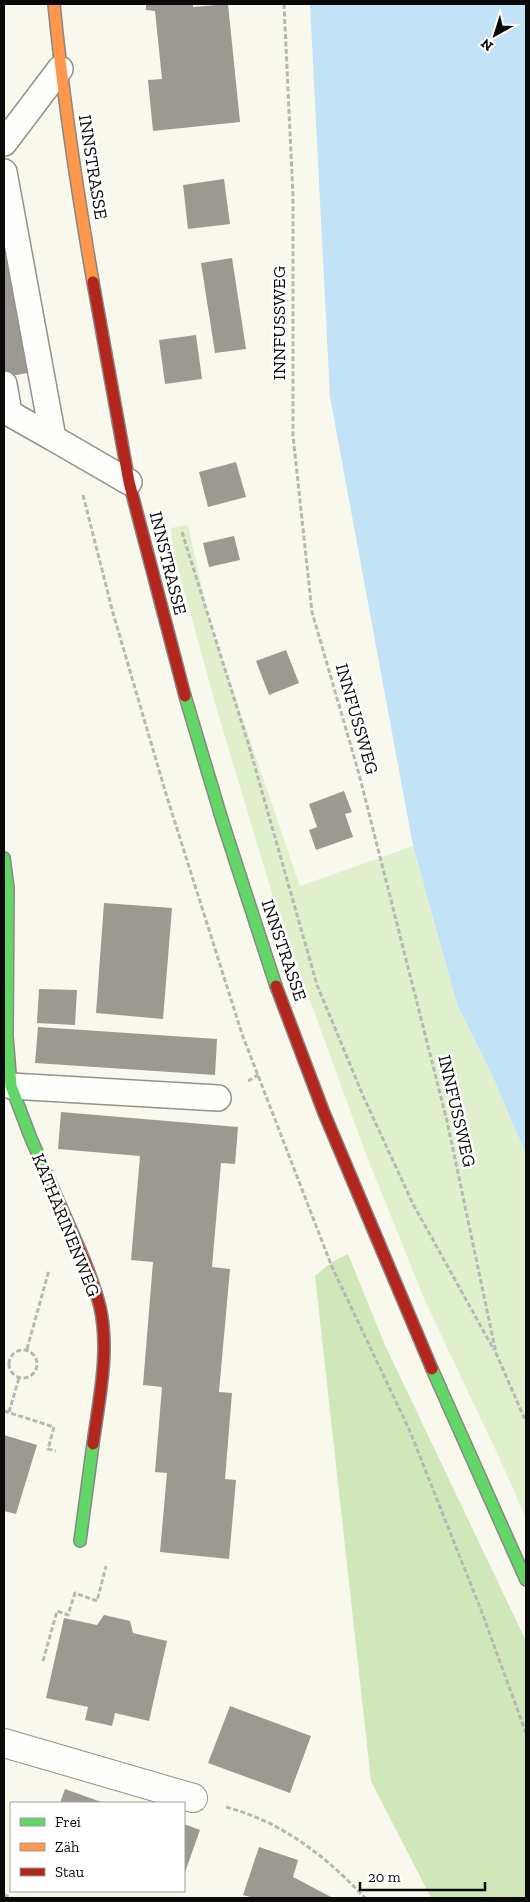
<svg xmlns="http://www.w3.org/2000/svg" width="530" height="1902" font-family="'Zilla Slab',serif">
<rect width="100%" height="100%" fill="#f9f8ed"/>
<path fill="#e0f0cc" d="M188 525 209 620 300 886 413 846 457 1004 492 1075 526 1154V1518L498 1455 425 1301 367 1157 315 1014 273 897 217 710 173 550 171 528Z"/>
<path fill="#d0e8b9" d="M348 1254 385 1345 526 1641V1898H431L371 1781 315 1276 332 1262Z"/>
<path fill="#c2e2f5" d="M310 4H526V1154L492 1075 457 1004 413 846 330 397Z"/>
<path fill="#9c9993" d="M146 4H193V7L228 4 240 122 153 131 148 80 162 79 155 11 146 10Z
M224 179 230 224 188 229 183 185Z
M32 251 52 369 4 377V255Z
M232 258 246 349 215 353 201 263Z
M196 335 202 379 165 384 159 340Z
M236 462 246 497 208 507 199 472Z
M234 536 240 560 209 567 203 543Z
M286 650 299 683 269 695 256 661Z
M344 791 352 812 345 814 353 837 316 850 309 830 317 827 309 804Z
M104 903 172 908 163 1019 96 1013Z
M39 989 77 990 75 1025 37 1023Z
M38 1027 217 1039 215 1075 35 1063Z
M61 1112 238 1127 235 1164 221 1163 212 1267 230 1269 219 1392 232 1393 225 1479 236 1480 229 1559 160 1552 167 1473 155 1472 162 1387 143 1385 153 1262 131 1260 140 1156 58 1149Z
M4 1435 37 1445 16 1514 4 1511Z
M104 1615 130 1621 133 1633 167 1641 149 1721 115 1713 112 1726 85 1720 88 1707 46 1698 64 1618 97 1625Z
M230 1706 311 1736 290 1793 208 1763Z
M65 1789 104 1803H60Z
M184 1824 200 1830 184 1875Z
M259 1847 298 1860 293 1877 333 1898H254L243 1895Z"/>
<g fill="none" stroke-linecap="round" stroke-linejoin="round">
<g stroke="#92918c" stroke-width="28">
<path id="lane" d="M4 143 60 69
M4 172 53 438 129 482
M4 384 9 413 53 438
M11 1086 218 1098"/>
</g>
<g stroke="#92918c" stroke-width="30">
<path id="street" d="M4 1743 193 1798"/>
</g>
<g stroke="#888883" stroke-width="14">
<path id="fast" d="M185 696 222 820 276 986
M4 858 8 888 7 1036 11 1086 30 1136 61 1207
M432 1369 526 1580
M80 1541 93 1444"/>
</g>
<g stroke="#888883" stroke-width="14">
<path id="slow" d="M54 4C63 97 77 190 93 282"/>
</g>
<g stroke="#888883" stroke-width="14">
<path id="jam" d="M93 282 129 482 185 696
M276 986 324 1113 432 1369
M61 1207C75 1239 91 1272 100 1307 110 1351 99 1399 93 1444"/>
</g>
<path stroke="#b7b7b5" stroke-width="3" stroke-dasharray="5 2.5" stroke-linecap="butt" d="M284 4 293 196V436L312 612 359 774 447 1121 496 1353 526 1422
M83 495 113 613 166 794 242 1034 332 1267 409 1429 481 1610 526 1733
M182 532 249 746 317 985 364 1098 413 1204 494 1350
M248 1081 258 1075
M27 1349 49 1270
M9 1364a14 14 0 1 1 28 0a14 14 0 1 1-28 0Z
M4 1411 54 1427 48 1449 56 1451
M9 1412 19 1378
M43 1661 57 1611 68 1615 75 1593 97 1601 106 1566
M226 1807C282 1822 326 1856 365 1898
M4 1895 12 1898"/>
<use href="#lane" stroke="#fefefc" stroke-width="25"/>
<use href="#street" stroke="#fefefc" stroke-width="28"/>
<use href="#fast" stroke="#63d668" stroke-width="11"/>
<use href="#slow" stroke="#ff974d" stroke-width="11"/>
<use href="#jam" stroke="#b3261e" stroke-width="11"/>
</g>
<g text-anchor="middle" stroke-width="5" stroke-linejoin="round" paint-order="stroke">
<g font-size="18" fill="#0a0a0a" stroke="#fff">
<text transform="translate(93 167) rotate(81)" y="6">INNSTRASSE</text>
<text transform="translate(279 323) rotate(-90)" y="6">INNFUSSWEG</text>
<text transform="translate(168 563) rotate(76)" y="6">INNSTRASSE</text>
<text transform="translate(357 719) rotate(74)" y="6">INNFUSSWEG</text>
<text transform="translate(284 950) rotate(71)" y="6">INNSTRASSE</text>
<text transform="translate(457 1111) rotate(77)" y="6">INNFUSSWEG</text>
<text transform="translate(66 1225) rotate(68)" y="6">KATHARINENWEG</text>
</g>
</g>
<rect width="530" height="1902" fill="none" stroke="#0a0a0a" stroke-width="10"/>
<rect x="10" y="1802" width="175" height="90" fill="#ffffff" stroke="#9d9d9d"/>
<rect x="20" y="1818" width="25" height="8" fill="#63d668" stroke="#9d9d9d"/>
<text x="55" y="1827" font-size="15" fill="#0a0a0a">Frei</text>
<rect x="20" y="1843" width="25" height="8" fill="#ff974d" stroke="#9d9d9d"/>
<text x="55" y="1852" font-size="15" fill="#0a0a0a">Zäh</text>
<rect x="20" y="1868" width="25" height="8" fill="#b3261e" stroke="#9d9d9d"/>
<text x="55" y="1877" font-size="15" fill="#0a0a0a">Stau</text>
<g transform="translate(495 35) rotate(219)" stroke="#ffffff" stroke-width="4" paint-order="stroke">
<path d="M0-4L9 19L0 12L-9 19Z" fill="#0a0a0a"/>
<text y="-8" font-size="14" font-weight="bold" text-anchor="middle" fill="#0a0a0a">N</text>
</g>
<path d="M360 1882v8h125v-8" fill="none" stroke="#0a0a0a" stroke-width="2.5"/>
<text x="368" y="1882" font-size="15" fill="#0a0a0a" stroke="#ffffff" stroke-width="4" paint-order="stroke">20 m</text>
</svg>
